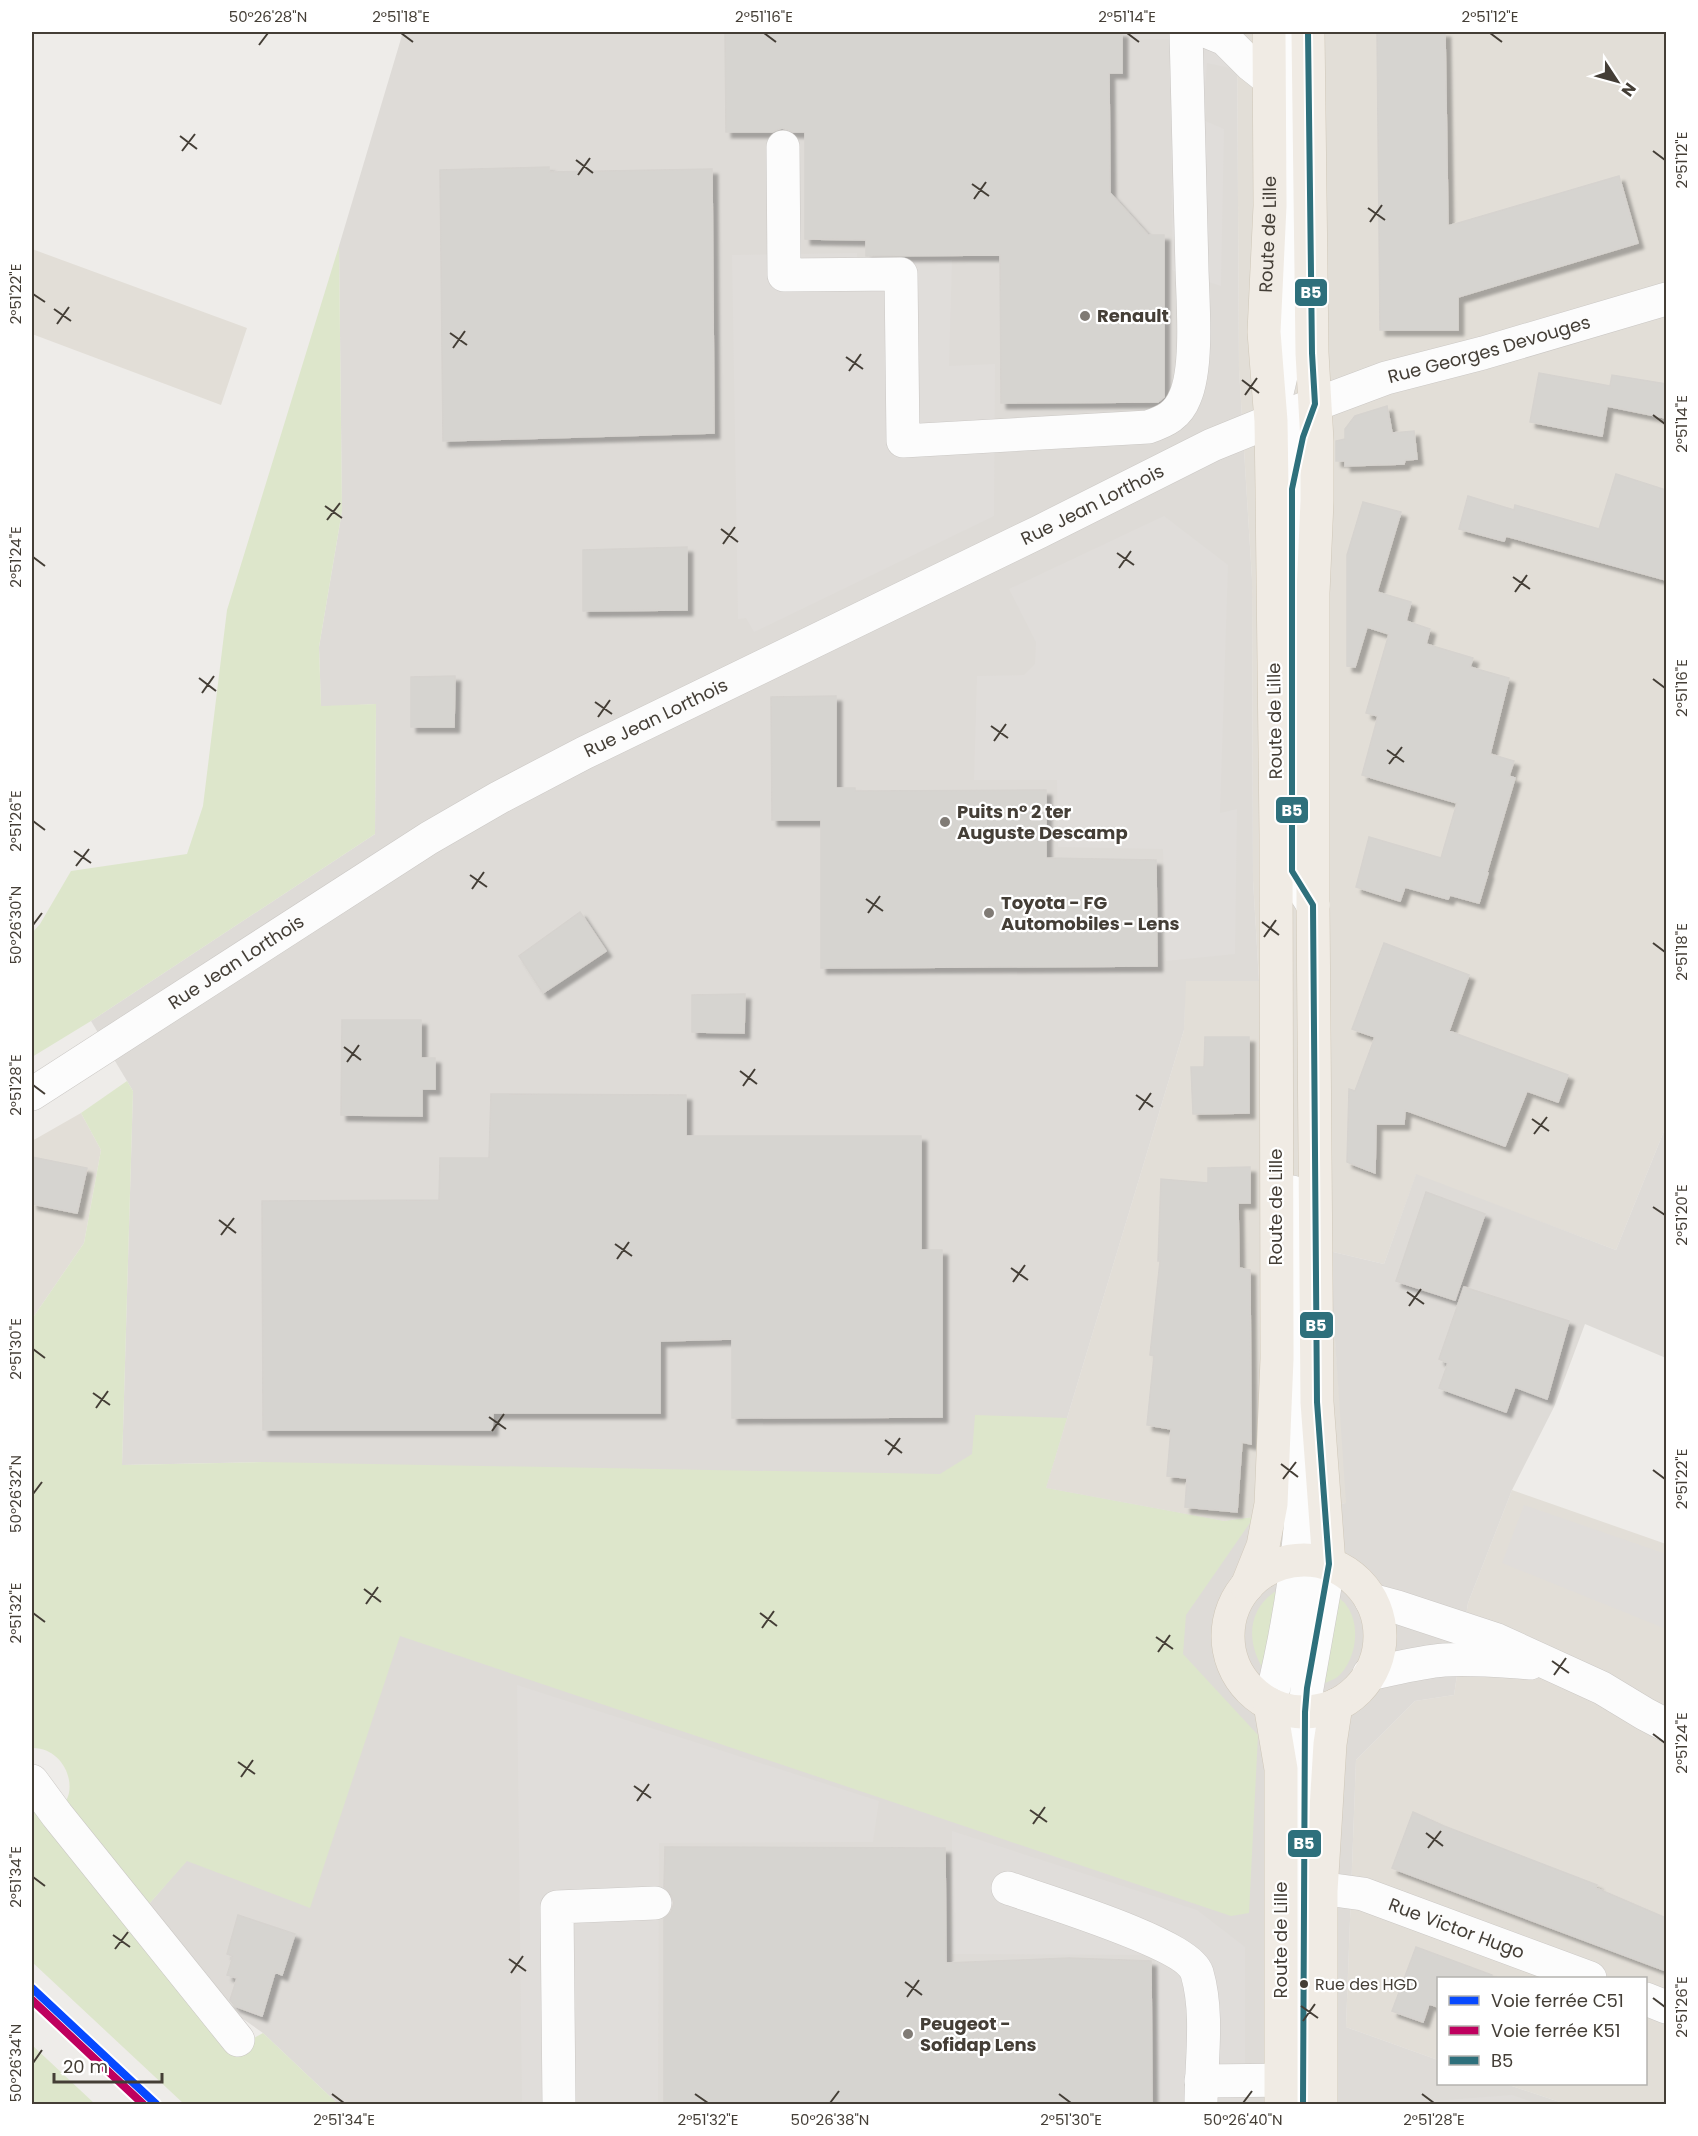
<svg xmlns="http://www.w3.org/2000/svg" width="1698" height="2136" font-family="Poppins,sans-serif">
<defs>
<filter id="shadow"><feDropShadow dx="5.5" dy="5.5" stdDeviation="1.5" flood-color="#0004"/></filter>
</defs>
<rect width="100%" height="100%" fill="#eeece9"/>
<path fill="#e2ded7" d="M1237 32H1666V1126L1616 1250 1416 1175 1384 1264 1329 1251 1347 1503 1224 1521 1046 1488 1184 1030 1185 980H1259L1253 880 1252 579 1239 369Z
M32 249 247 328 221 405 32 334Z
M81 1113 101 1150 84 1243 32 1319V1141Z
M1512 1490 1666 1544V2104H1566L1506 2084H1646V1978H1438V2060L1346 2027 1356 1760 1415 1701 1454 1695 1468 1603Z"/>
<path fill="#dedbd7" d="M403 32H1237L1239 369 1252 579 1253 880 1259 981H1186L1184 1030 1046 1488 1224 1521 1346 1503 1329 1251 1384 1264 1416 1174 1616 1250 1666 1126V1358L1585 1324 1554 1407 1512 1490 1468 1603 1454 1695 1415 1701 1356 1760 1346 2027 1438 2060V2084H1506L1566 2104H338L263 2033 226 2007 149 1904 187 1860 262 1462 122 1465 133 1091 91 1021 375 834 376 704 321 707 319 647 342 511 339 246Z"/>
<path fill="#dde6cb" d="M339 246 342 511 319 647 321 706 376 704 375 834 91 1021 32 1057V933L40 924 71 871 187 854 203 806 227 610Z
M127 1081 133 1091 122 1465 262 1462 940 1474 972 1454 975 1415 1067 1418 1046 1488 1224 1521 1254 1517 1186 1615 1183 1654 1258 1735 1249 1913 1231 1916 400 1636 310 1908 187 1861 149 1904 64 1807C65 1802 68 1798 69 1793 73 1770 55 1747 32 1748V1319L84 1243 101 1150 81 1113Z
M1283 1587 1266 1673C1244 1642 1247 1605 1283 1587Z
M1336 1596C1339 1599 1344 1601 1346 1605 1362 1625 1356 1663 1336 1678 1331 1681 1324 1683 1318 1686Z
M32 1803 229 2052 263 2033 338 2104H184L32 1962Z
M32 2045 95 2104H32Z"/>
<path fill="#e0ddda" d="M1129 32H1229L1230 68 1207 63 1203 120 1224 129 1221 286 1172 270 1171 39 1129 40Z
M857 253V260H952L949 366 995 364 994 516 754 632 746 618 738 619 732 255Z
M1164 516 1228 565 1220 813 1237 809 1235 954 1166 961 1163 849 1058 847 1057 780H974L977 676 1024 675 1035 664 1036 642 1009 589Z
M1524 1505 1666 1554V1629L1502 1563Z
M517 1685 879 1801 873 1842 659 1843 658 2104H522Z
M952 1831 1197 1910 1245 1947V2104H1157L1155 1955 952 1954Z
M1512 2095 1538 2104H1406V2103Z"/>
<path fill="#d6d4d0" stroke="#d6d3cf" stroke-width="1.5" filter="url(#shadow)" d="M725 32H1122V73H1109L1110 193 1148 235H1164V397L1158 402 1001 403 1000 255 866 256V240L805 239V132H793L782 128 772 132H726Z
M1377 32H1445L1448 226 1619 176 1638 243 1458 297V330H1380Z
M549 167V172L712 169 714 433 443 441 440 170Z
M1539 373 1610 386 1612 375 1666 384V418L1607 406 1602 436 1530 422Z
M1387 406 1392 433 1414 431 1417 459 1405 460 1404 464 1345 466V461H1336V441L1345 439V429L1355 416Z
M1616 474 1666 490V580L1506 536 1504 541 1459 529 1468 496 1514 510 1515 505 1599 529Z
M1363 502 1401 512 1377 592 1411 602 1406 621 1430 629 1426 644 1473 658 1470 667 1509 678 1490 754 1514 761 1509 776 1515 778 1487 872 1488 873 1479 903 1450 895 1448 899 1405 887 1400 901 1356 887 1369 837 1441 858 1457 803 1362 775 1378 716 1366 713 1389 634 1367 627 1355 667 1347 666V555Z
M687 547V610L583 611V550Z
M455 676 454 727H411V677Z
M836 696V788H855V791L1046 790V858L1156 860 1157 966 821 968V820H772L771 697Z
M580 912 606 951 543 993 519 956Z
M1384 943 1469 975 1449 1031 1568 1075 1558 1102 1527 1091 1505 1146 1405 1110 1404 1124H1376L1375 1173 1347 1162 1349 1089 1355 1091 1375 1037 1352 1029Z
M745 994 744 1033 692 1032V995Z
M342 1020H421V1058H435V1089H422V1116L341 1115Z
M1205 1037H1249V1113L1193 1114 1191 1067H1204Z
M491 1094 686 1095V1136H921V1250H942V1417L732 1418V1339L660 1341V1413H493L492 1430H263L262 1201 439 1200 440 1158H489Z
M32 1157 87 1168 77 1213 32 1204Z
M1250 1167V1203H1238L1239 1268 1250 1270 1251 1444 1242 1442 1237 1512 1185 1507 1187 1478 1167 1476 1171 1429 1147 1425 1154 1356 1150 1355 1160 1261H1158L1161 1179 1208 1183V1168Z
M1426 1192 1485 1214 1455 1300 1396 1281Z
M1464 1287 1569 1321 1547 1399 1515 1387 1506 1412 1439 1388 1448 1363 1439 1359Z
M1413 1812 1444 1826 1597 1885 1596 1888 1666 1918V1971L1392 1868Z
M665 1847 945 1848 946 1963 1069 1958 1151 1961 1152 2104H664V1919L671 1912 674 1903 671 1894 664 1887Z
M238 1915 295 1934 282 1975 275 1972 262 2016 235 2006 230 2000 237 1978 227 1975 233 1956 227 1954Z
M1416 1947 1492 1975V1978H1438V2007L1429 2004 1423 2022 1392 2011Z"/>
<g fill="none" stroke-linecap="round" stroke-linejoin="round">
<g stroke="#cbc8c5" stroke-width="34">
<g id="minor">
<path d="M1208 32 1225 39 1251 65 1270 80"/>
<path d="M783 147 784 275 901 274 903 441 1148 427C1166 421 1178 415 1185 397 1198 367 1193 304 1192 270 1190 190 1188 111 1186 32"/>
<path d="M1273 410 1291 333 1290 32"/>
<path d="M1313 905 1292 871V489L1303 437 1313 408"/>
<path id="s1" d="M32 1094 429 838 500 797 584 753 1039 532 1212 445 1271 421 1386 378 1483 353 1666 299"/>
<path d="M1371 1600 1397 1607 1497 1640 1602 1688 1645 1714 1666 1725"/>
<path d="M1369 1674C1394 1669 1419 1662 1444 1660 1473 1658 1501 1661 1530 1663"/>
<path d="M1270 1704C1284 1647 1295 1587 1300 1529L1292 1192"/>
<path d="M32 1781 57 1815 238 2040"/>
<path d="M1008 1888C1041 1900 1187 1943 1197 1973 1209 2014 1201 2062 1201 2104"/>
<path id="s2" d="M1321 1891 1334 1890 1363 1894 1590 1978"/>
<path d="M1646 1999 1666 2007"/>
<path d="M1201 2081 1310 2080"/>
<path d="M559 2104 557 1907 655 1903"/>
<path d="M1303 2104 1305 1712 1307 1688 1329 1564"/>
</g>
</g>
<g stroke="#cfc7b8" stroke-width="34">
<g id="major">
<path d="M1308 32 1312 353 1317 441V501L1313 593V905L1317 1402 1329 1564"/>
<circle cx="1304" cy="1636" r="76"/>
<path id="s3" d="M1247 1586 1263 1546 1271 1504 1277 1359 1276 835 1272 489 1271 421 1264 332 1270 206 1269 32"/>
<path d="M1270 1704 1281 1769V2104"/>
<path d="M1321 2104V1891L1330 1744 1336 1705"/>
</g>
</g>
<use href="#minor" stroke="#fcfcfc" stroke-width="33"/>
<use href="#major" stroke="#f0ebe4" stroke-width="33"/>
<g stroke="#fff" stroke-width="10">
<path id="bus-1" d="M1303 2104 1305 1712 1307 1688 1329 1564 1317 1402 1313 905 1292 871V489L1303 437 1315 404 1312 353 1308 32"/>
</g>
<use href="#bus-1" stroke="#2e707c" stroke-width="6"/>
<g stroke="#fff" stroke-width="12">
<path id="rail-1" d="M32 1988 156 2104"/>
</g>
<g stroke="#fff" stroke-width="12">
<path id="rail-2" d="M32 2000 143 2104"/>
</g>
<use href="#rail-1" stroke="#0749ff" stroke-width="8"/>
<use href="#rail-2" stroke="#bf005f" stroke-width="8"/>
</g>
<path fill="none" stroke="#443e36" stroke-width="2" d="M401 33 413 42M764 33 776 42M1127 33 1139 42M1490 33 1502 42M259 45 268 33M180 136 197 149M182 151 195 134M1653 151 1665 160M576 160 593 173M578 175 590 158M972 184 989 196M974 199 986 182M1368 208 1385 220M1370 222 1382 205M33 294 45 302M54 309 71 321M57 324 69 307M450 333 467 345M453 348 465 331M846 357 863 369M849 371 861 354M1242 380 1259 393M1245 395 1257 378M1653 415 1665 424M325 506 342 518M327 520 340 503M721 529 738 542M723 544 735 527M1117 553 1134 565M33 557 45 566M1119 568 1131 551M1513 577 1530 589M1515 592 1527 575M199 678 216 691M1653 679 1665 688M202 693 214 676M595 702 612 714M598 717 610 700M991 726 1008 738M994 741 1006 724M1387 750 1404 762M1389 764 1402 747M33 821 45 830M74 851 91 863M76 866 89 849M470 875 487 887M472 889 484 872M866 899 883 911M868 913 880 896M1262 922 1279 935M33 925 42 913M1264 937 1276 920M1653 943 1665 952M344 1047 361 1060M347 1062 359 1045M740 1071 757 1084M33 1085 45 1094M743 1086 755 1069M1136 1095 1153 1107M1139 1110 1151 1093M1532 1119 1549 1131M1534 1134 1547 1117M1653 1207 1665 1215M219 1220 236 1233M221 1235 234 1218M615 1244 632 1256M617 1259 629 1242M1011 1268 1028 1280M1013 1282 1025 1265M1407 1292 1424 1304M1409 1306 1421 1289M33 1349 45 1358M93 1393 110 1405M96 1408 108 1391M489 1417 506 1429M492 1431 504 1414M885 1440 902 1453M888 1455 900 1438M1281 1464 1298 1477M1653 1470 1665 1479M1283 1479 1296 1462M33 1494 42 1482M364 1589 381 1602M366 1604 378 1587M33 1613 45 1622M760 1613 777 1626M762 1628 774 1611M1156 1637 1173 1649M1158 1652 1170 1635M1552 1661 1569 1673M1554 1675 1566 1658M1653 1734 1665 1743M238 1762 255 1774M241 1777 253 1760M634 1786 651 1798M637 1801 649 1784M1030 1810 1047 1822M1033 1824 1045 1807M1426 1833 1443 1846M1428 1848 1441 1831M33 1877 45 1886M113 1935 130 1947M115 1949 128 1932M509 1959 526 1971M511 1973 523 1956M905 1982 922 1995M907 1997 919 1980M1653 1998 1665 2007M1301 2006 1318 2018M1303 2021 1315 2004M33 2063 42 2050M332 2094 344 2103M695 2094 708 2103M1059 2094 1071 2103M1422 2094 1434 2103M830 2103 839 2091M1243 2103 1252 2091"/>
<g fill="#807b75" stroke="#fff" stroke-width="2">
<circle cx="1085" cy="316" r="6"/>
<circle cx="945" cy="822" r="6"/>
<circle cx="989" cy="913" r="6"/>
<circle cx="908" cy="2034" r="6"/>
</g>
<circle fill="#443e36" stroke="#fff" stroke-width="2" cx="1304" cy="1984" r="5"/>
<g text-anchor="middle" stroke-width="4.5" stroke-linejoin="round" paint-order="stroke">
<g font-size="16" fill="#443e36" stroke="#fff" text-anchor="start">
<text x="1315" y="1990">Rue des HGD</text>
</g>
<g font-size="18" fill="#443e36" stroke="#fff">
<text dy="6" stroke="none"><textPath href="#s3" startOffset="1356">Route de Lille</textPath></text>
<text dy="6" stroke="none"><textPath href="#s1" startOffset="1642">Rue Georges Devouges</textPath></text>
<text dy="6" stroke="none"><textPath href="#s1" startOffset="1215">Rue Jean Lorthois</textPath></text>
<text dy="6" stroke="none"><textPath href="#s1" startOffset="729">Rue Jean Lorthois</textPath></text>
<text transform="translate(1275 721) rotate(-91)" y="6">Route de Lille</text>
<text dy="6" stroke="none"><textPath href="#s1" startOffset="243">Rue Jean Lorthois</textPath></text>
<text transform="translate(1276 1207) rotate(-90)" y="6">Route de Lille</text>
<text dy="6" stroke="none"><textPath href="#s2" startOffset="142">Rue Victor Hugo</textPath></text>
<text transform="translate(1281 1940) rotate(-90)" y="6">Route de Lille</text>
</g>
<g font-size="18" font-weight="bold" fill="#443e36" stroke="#fff" text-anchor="start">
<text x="1097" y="322">Renault</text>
<text x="957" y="818">Puits n° 2 ter<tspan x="957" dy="21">Auguste Descamp</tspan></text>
<text x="1001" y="909">Toyota - FG<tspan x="1001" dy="21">Automobiles - Lens</tspan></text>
<text x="920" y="2030">Peugeot -<tspan x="920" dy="21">Sofidap Lens</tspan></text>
</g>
</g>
<g stroke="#fff" stroke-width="2">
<rect x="1294" y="278" width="34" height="29" rx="6" fill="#2e707c"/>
<rect x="1275" y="796" width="34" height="28" rx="6" fill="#2e707c"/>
<rect x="1299" y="1311" width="35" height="28" rx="6" fill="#2e707c"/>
<rect x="1287" y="1829" width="35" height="29" rx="6" fill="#2e707c"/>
</g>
<g font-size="16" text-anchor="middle" font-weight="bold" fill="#fff">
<text x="1311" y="298">B5</text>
<text x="1292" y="816">B5</text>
<text x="1316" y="1331">B5</text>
<text x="1304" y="1849">B5</text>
</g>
<rect width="1698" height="2136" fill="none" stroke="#ffffff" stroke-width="66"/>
<rect x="1437" y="1977" width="210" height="108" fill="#ffffff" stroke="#b4b2af" stroke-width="1.5"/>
<rect x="1449" y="1996" width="30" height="9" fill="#0749ff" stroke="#b4b2af" stroke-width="1.5"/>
<text x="1491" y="2007" font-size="18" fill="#443e36">Voie ferrée C51</text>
<rect x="1449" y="2026" width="30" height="9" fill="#bf005f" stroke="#b4b2af" stroke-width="1.5"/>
<text x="1491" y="2037" font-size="18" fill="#443e36">Voie ferrée K51</text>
<rect x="1449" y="2056" width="30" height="9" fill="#2e707c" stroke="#b4b2af" stroke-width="1.5"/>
<text x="1491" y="2067" font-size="18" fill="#443e36">B5</text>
<g transform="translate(1617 81) rotate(126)" stroke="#ffffff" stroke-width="4.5" paint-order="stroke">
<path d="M0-4.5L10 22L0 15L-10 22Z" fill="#443e36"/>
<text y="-9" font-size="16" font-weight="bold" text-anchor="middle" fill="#443e36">N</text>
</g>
<path d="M54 2073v9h108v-9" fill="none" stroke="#443e36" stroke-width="3"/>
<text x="63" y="2073" font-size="18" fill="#443e36" stroke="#ffffff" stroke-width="4.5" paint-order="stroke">20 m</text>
<rect x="33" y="33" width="1632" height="2070" fill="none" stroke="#443e36" stroke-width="2"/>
<g font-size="15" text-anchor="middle" fill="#443e36">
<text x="268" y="22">50°26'28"N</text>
<text x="401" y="22">2°51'18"E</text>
<text x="764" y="22">2°51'16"E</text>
<text x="1127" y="22">2°51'14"E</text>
<text x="1490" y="22">2°51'12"E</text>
<text transform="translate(1682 160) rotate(-90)" y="5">2°51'12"E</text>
<text transform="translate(16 294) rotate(-90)" y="5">2°51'22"E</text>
<text transform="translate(1682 424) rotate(-90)" y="5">2°51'14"E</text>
<text transform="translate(16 557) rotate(-90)" y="5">2°51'24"E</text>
<text transform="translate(1682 688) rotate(-90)" y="5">2°51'16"E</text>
<text transform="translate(16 821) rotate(-90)" y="5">2°51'26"E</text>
<text transform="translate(16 925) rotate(-90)" y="5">50°26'30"N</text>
<text transform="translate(1682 952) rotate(-90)" y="5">2°51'18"E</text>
<text transform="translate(16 1085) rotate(-90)" y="5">2°51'28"E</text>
<text transform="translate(1682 1215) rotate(-90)" y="5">2°51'20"E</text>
<text transform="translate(16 1349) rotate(-90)" y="5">2°51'30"E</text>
<text transform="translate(1682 1479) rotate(-90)" y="5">2°51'22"E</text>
<text transform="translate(16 1494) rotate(-90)" y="5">50°26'32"N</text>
<text transform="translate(16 1613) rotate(-90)" y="5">2°51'32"E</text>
<text transform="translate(1682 1743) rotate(-90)" y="5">2°51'24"E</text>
<text transform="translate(16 1877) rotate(-90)" y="5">2°51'34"E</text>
<text transform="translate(1682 2007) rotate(-90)" y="5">2°51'26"E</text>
<text transform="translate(16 2063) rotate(-90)" y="5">50°26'34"N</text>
<text x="344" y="2125">2°51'34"E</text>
<text x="708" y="2125">2°51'32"E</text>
<text x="830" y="2125">50°26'38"N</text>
<text x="1071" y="2125">2°51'30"E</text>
<text x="1243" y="2125">50°26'40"N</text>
<text x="1434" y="2125">2°51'28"E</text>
</g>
</svg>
